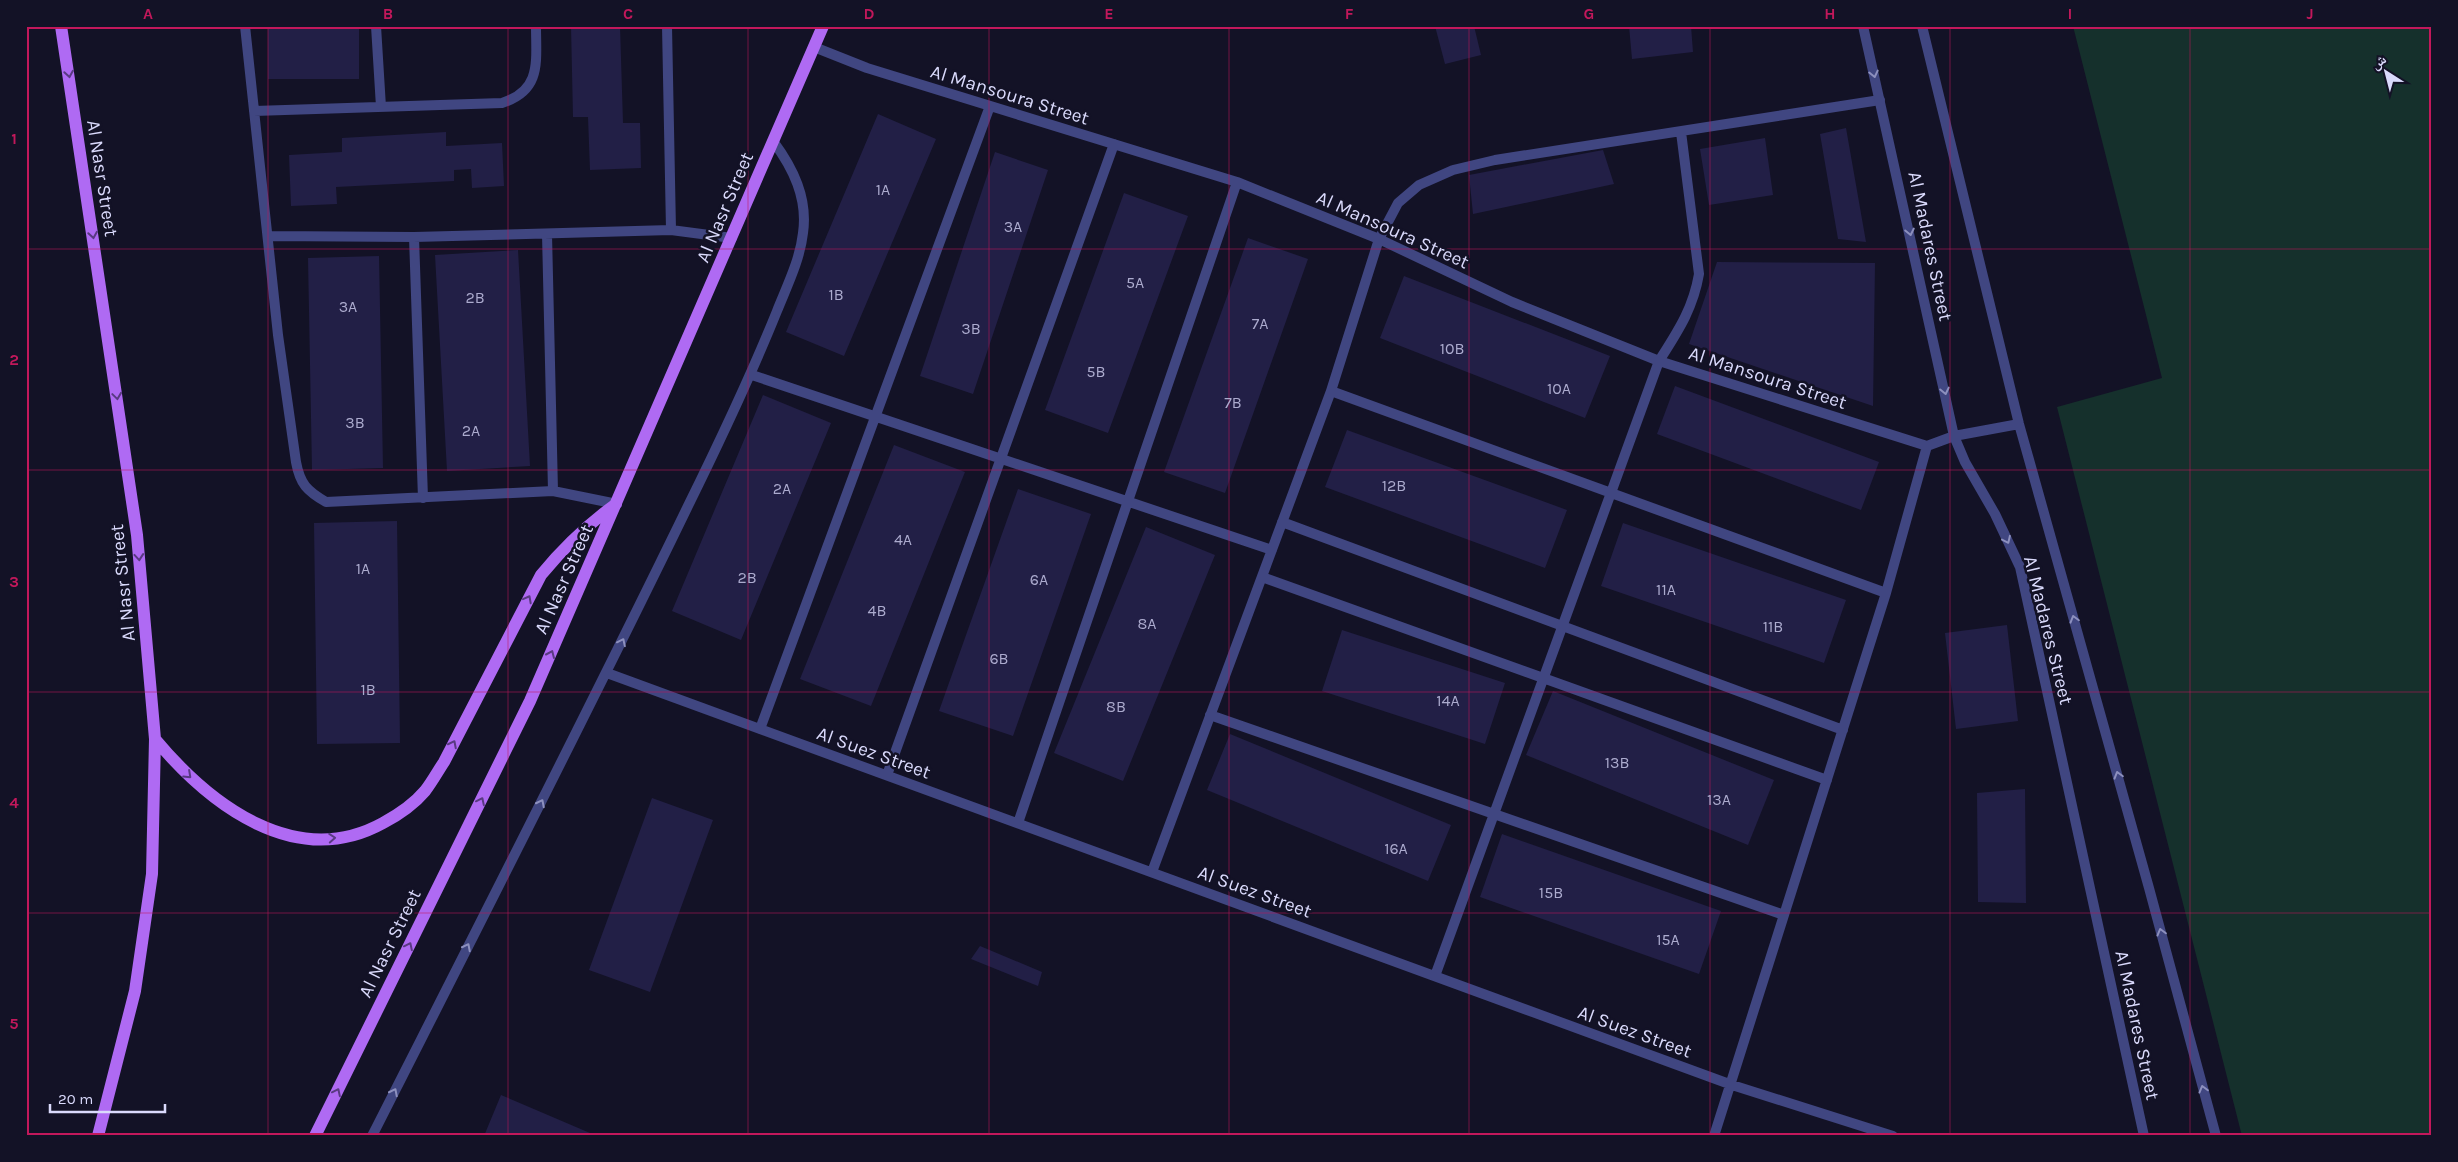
<svg xmlns="http://www.w3.org/2000/svg" width="2458" height="1162" font-family="Karla,'Noto Naskh Arabic',sans-serif">
<rect width="100%" height="100%" fill="#131226"/>
<path fill="#15302c" d="M2073 26H2432V1136H2242L2057 407 2162 378Z"/>
<path fill="#221f46" d="M268 26H359V79H268Z
M571 26H620L623 123H640L641 168 590 170 588 117H573Z
M1435 26H1474L1481 55 1445 64Z
M1629 26H1691L1693 52 1632 59Z
M878 114 936 139 844 356 786 332Z
M1846 128 1866 242 1838 239 1820 134Z
M446 132V146L502 143 504 186 472 188 471 169 454 170V181L336 187 337 204 291 206 289 155 342 152V138Z
M1765 138 1773 195 1709 205 1700 149Z
M1603 150 1614 184 1473 214 1469 175Z
M995 152 1048 170 973 394 920 376Z
M1124 193 1188 216 1108 433 1045 410Z
M1248 238 1308 259 1225 493 1164 472Z
M518 250 530 466 447 471 435 255Z
M379 256 383 468 312 470 308 258Z
M1717 262 1875 263 1873 406 1689 344Z
M1404 276 1610 356 1585 418 1380 338Z
M1675 386 1879 462 1861 510 1657 434Z
M763 395 831 423 741 640 672 611Z
M1347 430 1567 510 1545 568 1325 487Z
M894 445 965 472 871 706 800 679Z
M1018 489 1091 514 1013 736 939 711Z
M397 521 400 743 317 744 314 523Z
M1623 523 1846 600 1824 663 1601 586Z
M1146 527 1215 555 1123 781 1054 753Z
M2007 625 2018 721 1956 729 1945 633Z
M1342 630 1505 683 1485 744 1322 691Z
M1553 691 1774 780 1748 845 1526 755Z
M1230 734 1451 825 1428 881 1207 790Z
M2025 789 2026 903 1978 902 1977 793Z
M652 798 713 820 650 992 589 970Z
M1502 834 1721 911 1699 974 1480 897Z
M980 946 1042 972 1038 986 971 959Z
M501 1095 597 1136H484Z"/>
<g fill="none" stroke-linecap="round" stroke-linejoin="round">
<path stroke="#404681" stroke-width="10" d="M245 26 278 335 296 462C300 484 307 491 326 502L553 491 617 504
M376 26 381 107
M667 26 671 230
M814 47 867 68 1237 182 1379 239 1512 302 1659 361 1927 446 1954 436
M254 111 502 103C542 90 536 62 536 26
M547 234 553 491
M269 236 414 237 671 230 732 238
M414 237 423 498
M752 375 1272 550
M1331 391 1886 593
M1282 522 1843 730
M1262 577 1827 780
M607 673 1732 1085 1893 1136
M1210 715 1784 915
M760 729 990 106
M887 775 1114 144
M1018 823 1237 182
M1152 872 1331 391 1379 239 1398 203 1419 185 1453 170 1495 160 1880 100
M1435 976 1659 361C1678 331 1693 309 1699 274L1681 132
M372 1136C478 927 585 718 687 508 719 443 750 378 777 311 787 286 800 260 803 233 808 198 793 168 773 141
M1714 1136 1886 593 1927 446"/>
<path stroke="#404681" stroke-width="10" d="M1863 26 1954 436 1965 462 1995 514 2020 567 2144 1136
M1922 26 2019 424 2149 888 2216 1136
M1954 436 2019 424"/>
<path stroke="#af6af3" stroke-width="12" d="M61 26 137 535 155 739 152 874 135 991 98 1136
M155 739C210 805 296 871 383 823 398 815 414 804 425 791 432 782 438 771 444 762L541 575C564 547 587 525 616 504
M315 1136 530 701 823 26"/>
</g>
<defs><path id="oneway-chevron" d="M-2-3.5L2.5 0L-2 3.5" fill="none" stroke-width="1.6" stroke-linecap="round" stroke-linejoin="round" transform="scale(1.25)"/></defs>
<g stroke="#593a82">
<use href="#oneway-chevron" transform="translate(69 74) rotate(81)"/>
<use href="#oneway-chevron" transform="translate(93 235) rotate(81)"/>
<use href="#oneway-chevron" transform="translate(117 396) rotate(82)"/>
<use href="#oneway-chevron" transform="translate(139 557) rotate(85)"/>
<use href="#oneway-chevron" transform="translate(528 599) rotate(-62)"/>
<use href="#oneway-chevron" transform="translate(551 654) rotate(-66)"/>
<use href="#oneway-chevron" transform="translate(453 744) rotate(-63)"/>
<use href="#oneway-chevron" transform="translate(188 775) rotate(43)"/>
<use href="#oneway-chevron" transform="translate(481 801) rotate(-64)"/>
<use href="#oneway-chevron" transform="translate(332 838) rotate(-4)"/>
<use href="#oneway-chevron" transform="translate(409 946) rotate(-64)"/>
<use href="#oneway-chevron" transform="translate(337 1092) rotate(-64)"/>
</g>
<g stroke="#8d90be">
<use href="#oneway-chevron" transform="translate(1874 74) rotate(77)"/>
<use href="#oneway-chevron" transform="translate(1910 232) rotate(78)"/>
<use href="#oneway-chevron" transform="translate(1945 391) rotate(78)"/>
<use href="#oneway-chevron" transform="translate(2007 540) rotate(65)"/>
<use href="#oneway-chevron" transform="translate(2074 619) rotate(-106)"/>
<use href="#oneway-chevron" transform="translate(622 642) rotate(-64)"/>
<use href="#oneway-chevron" transform="translate(2118 775) rotate(-106)"/>
<use href="#oneway-chevron" transform="translate(541 803) rotate(-63)"/>
<use href="#oneway-chevron" transform="translate(2161 932) rotate(-105)"/>
<use href="#oneway-chevron" transform="translate(467 947) rotate(-63)"/>
<use href="#oneway-chevron" transform="translate(2203 1089) rotate(-105)"/>
<use href="#oneway-chevron" transform="translate(394 1092) rotate(-63)"/>
</g>
<path fill="none" stroke="#c2185b" stroke-width="1" stroke-opacity="0.55" d="M268 26V1136M508 26V1136M748 26V1136M989 26V1136M1229 26V1136M1469 26V1136M1710 26V1136M1950 26V1136M2190 26V1136M26 249H2432M26 470H2432M26 692H2432M26 913H2432"/>
<g text-anchor="middle" stroke-width="5" stroke-linejoin="round" paint-order="stroke">
<g font-size="16" fill="#acabce">
<text x="883" y="195">1A</text>
<text x="1013" y="232">3A</text>
<text x="1135" y="288">5A</text>
<text x="836" y="300">1B</text>
<text x="475" y="303">2B</text>
<text x="348" y="312">3A</text>
<text x="1260" y="329">7A</text>
<text x="971" y="334">3B</text>
<text x="1452" y="354">10B</text>
<text x="1096" y="377">5B</text>
<text x="1559" y="394">10A</text>
<text x="1233" y="408">7B</text>
<text x="355" y="428">3B</text>
<text x="471" y="436">2A</text>
<text x="1394" y="491">12B</text>
<text x="782" y="494">2A</text>
<text x="903" y="545">4A</text>
<text x="363" y="574">1A</text>
<text x="747" y="583">2B</text>
<text x="1039" y="585">6A</text>
<text x="1666" y="595">11A</text>
<text x="877" y="616">4B</text>
<text x="1147" y="629">8A</text>
<text x="1773" y="632">11B</text>
<text x="999" y="664">6B</text>
<text x="368" y="695">1B</text>
<text x="1448" y="706">14A</text>
<text x="1116" y="712">8B</text>
<text x="1617" y="768">13B</text>
<text x="1719" y="805">13A</text>
<text x="1396" y="854">16A</text>
<text x="1551" y="898">15B</text>
<text x="1668" y="945">15A</text>
</g>
<g font-size="19" fill="#dadafc" stroke="#131226">
<text transform="translate(1010 94) rotate(17)" y="7">Al Mansoura Street</text>
<text transform="translate(103 178) rotate(81)" y="7">Al Nasr Street</text>
<text transform="translate(724 207) rotate(-67)" y="7">Al Nasr Street</text>
<text transform="translate(1393 229) rotate(24)" y="7">Al Mansoura Street</text>
<text transform="translate(1931 246) rotate(78)" y="7">Al Madares Street</text>
<text transform="translate(1768 377) rotate(18)" y="7">Al Mansoura Street</text>
<text transform="translate(563 579) rotate(-66)" y="7">Al Nasr Street</text>
<text transform="translate(122 583) rotate(-96)" y="7">Al Nasr Street</text>
<text transform="translate(2049 630) rotate(76)" y="7">Al Madares Street</text>
<text transform="translate(874 752) rotate(20)" y="7">Al Suez Street</text>
<text transform="translate(1255 891) rotate(20)" y="7">Al Suez Street</text>
<text transform="translate(389 943) rotate(-64)" y="7">Al Nasr Street</text>
<text transform="translate(2138 1025) rotate(78)" y="7">Al Madares Street</text>
<text transform="translate(1635 1031) rotate(20)" y="7">Al Suez Street</text>
</g>
</g>
<rect width="2458" height="1162" fill="none" stroke="#131226" stroke-width="55"/>
<g transform="translate(2386 72) rotate(324)" stroke="#131226" stroke-width="4" paint-order="stroke">
<path d="M0-4L9 19L0 12L-9 19Z" fill="#dadafc"/>
<text y="-8" font-size="14" font-weight="bold" text-anchor="middle" fill="#dadafc">ش</text>
</g>
<path d="M50 1104v8h115v-8" fill="none" stroke="#dadafc" stroke-width="2.5"/>
<text x="58" y="1104" font-size="15" fill="#dadafc" stroke="#131226" stroke-width="4" paint-order="stroke">20 m</text>
<rect x="28" y="28" width="2402" height="1106" fill="none" stroke="#c2185b" stroke-width="2"/>
<g font-size="16" text-anchor="middle" font-weight="bold" fill="#c2185b">
<text x="148" y="19">A</text>
<text x="388" y="19">B</text>
<text x="628" y="19">C</text>
<text x="869" y="19">D</text>
<text x="1109" y="19">E</text>
<text x="1349" y="19">F</text>
<text x="1589" y="19">G</text>
<text x="1830" y="19">H</text>
<text x="2070" y="19">I</text>
<text x="2310" y="19">J</text>
<text x="14" y="144">1</text>
<text x="14" y="365">2</text>
<text x="14" y="587">3</text>
<text x="14" y="808">4</text>
<text x="14" y="1029">5</text>
</g>
</svg>
